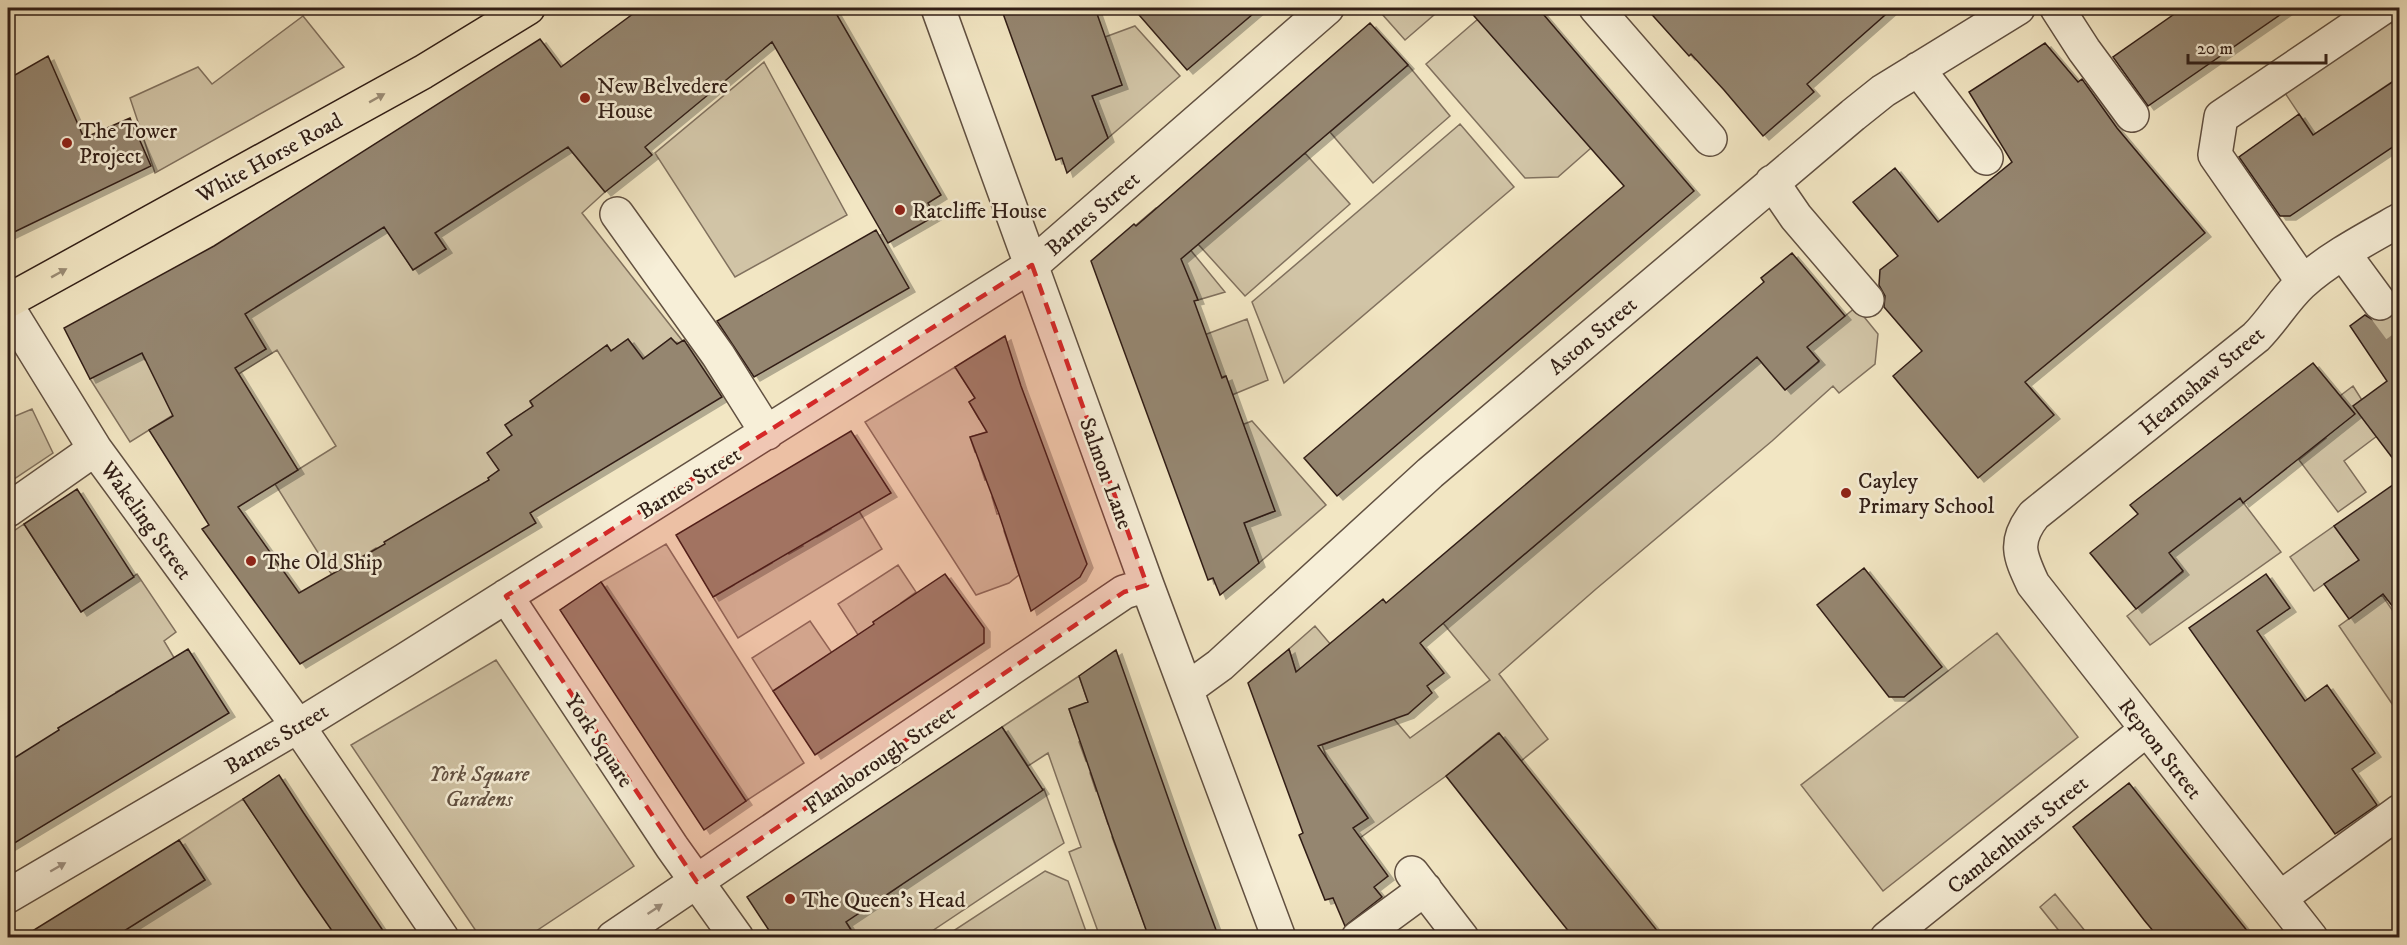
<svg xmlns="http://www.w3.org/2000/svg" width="2407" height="945" font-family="'IM FELL DW Pica',serif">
<defs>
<filter id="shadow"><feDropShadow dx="6" dy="4" stdDeviation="0" flood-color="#0004"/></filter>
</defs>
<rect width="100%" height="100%" fill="#f2e6c3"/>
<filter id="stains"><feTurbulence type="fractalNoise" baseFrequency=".00333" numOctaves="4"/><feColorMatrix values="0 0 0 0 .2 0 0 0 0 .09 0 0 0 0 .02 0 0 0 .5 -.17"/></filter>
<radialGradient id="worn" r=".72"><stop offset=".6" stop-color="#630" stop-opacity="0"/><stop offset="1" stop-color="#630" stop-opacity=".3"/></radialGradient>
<path fill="#d1c4a6" stroke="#81715e" stroke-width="1.5" d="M1390 8H1442L1405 40 1382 14Z
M303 16 344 67 155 173 130 98 198 67 212 84Z
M1478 19 1591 148 1558 177 1525 178 1426 64Z
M2391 22 2399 35V77L2313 135 2285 93Z
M1135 26 1180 76 1108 138 1092 96 1122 85 1105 37Z
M764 62 847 215 735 277 655 153Z
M1408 65 1450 116 1373 183 1330 132Z
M545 119 605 192 582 213 692 353 687 357 671 338 643 359 628 339 611 351 607 345 530 402 551 433 545 438 526 411 505 425 512 435 499 470 488 478 494 488 382 557 376 548 332 575 275 484 336 446 277 350 130 442 90 379 138 344 145 360 246 361 266 349 232 294 378 216 413 270 446 249 422 213Z
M1460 124 1514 187 1284 383 1252 302Z
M1305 153 1350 204 1245 296 1198 244Z
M1156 208 1225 292 1198 300 1191 282 1161 293 1135 226Z
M1856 307 1878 334 1875 364 1839 393 1833 386 1772 441 1596 589 1499 674 1548 739 1521 761 1498 733 1446 776 1357 840 1350 830 1368 818 1345 784 1338 789 1322 745 1356 732 1307 707 1289 649 1315 626 1410 738 1490 680 1443 623 1757 357 1785 390 1819 362 1792 329 1800 322 1816 340Z
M1247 319 1268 380 1232 395 1225 376 1196 387 1180 344Z
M955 367 975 398 969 402 979 419 985 417 990 431 970 437 975 452 995 444 1000 458 980 465 985 480 1005 473 1011 491 992 497 997 514 1018 507 1024 524 1004 531 1019 575 1009 583 976 595 865 422Z
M2353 386 2379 427 2385 430 2344 461 2366 492 2338 512 2299 460 2326 438 2311 418Z
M32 409 53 453 8 483V419Z
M1252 421 1326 505 1259 563 1244 523 1275 511 1213 436Z
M2239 497 2281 552 2150 645 2127 616 2183 572 2168 553Z
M815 502 859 511 882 549 738 638 713 597 734 585 721 560 738 550 753 574 772 563 758 538 773 529 789 554 803 546 787 520 801 511 817 537 831 529Z
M24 524 81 612 137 574 176 632 164 641 185 676 158 667 144 676 155 695 132 683 116 692 127 711 73 719 58 728 69 747 16 757 8 762V535Z
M2334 526 2359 560 2314 591 2290 557Z
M666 544 804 763 746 801 601 582Z
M898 565 916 592 901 603 917 627 904 635 889 611 873 622 889 647 873 658 838 604Z
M2382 595 2399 620V714L2339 626Z
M810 621 832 653 773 691 752 658Z
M1997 633 2078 737 1883 891 1801 785Z
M496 660 634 866 527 937H480L351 745Z
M1079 676 1088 702 1069 709 1075 727 1099 734 1079 742 1086 761 1107 755 1111 765 1090 773 1096 791 1116 784 1121 796 1101 803 1108 824 1134 829 1112 837 1149 937H1100L1069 852 1081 847 1048 753 1028 766 1002 727Z
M1044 789 1064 843 923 937H856L833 902 856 915 874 903 861 883 870 877 884 897 901 885 888 865 1025 801Z
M243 799 337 937 112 938 205 880 179 840Z
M1045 871 1068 881 1088 937H944Z
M2055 894 2090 937H2064L2040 907Z"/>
<path fill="#958670" stroke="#311e16" stroke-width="1.5" filter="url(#shadow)" d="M641 8H833L941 195 928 203 935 216 888 243 772 42 645 147 652 155 605 192 568 147 435 233 446 249 413 270 384 227 245 314 266 349 235 368 298 470 238 507 299 593 385 544 384 542 489 480 488 478 499 470 487 453 512 435 505 425 533 406 530 401 607 345 611 351 628 339 643 359 671 338 677 344 684 340 722 397 530 513 536 523 300 664 202 529 209 525 149 430 173 416 142 353 90 379 64 328 214 246 540 39 561 67Z
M1001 8H1095L1122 85 1092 96 1108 138 1067 173 1062 158 1056 160Z
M1133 8H1260L1187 70Z
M1467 8H1538L1694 191 1337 496 1304 458 1624 186Z
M1646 8H1893L1807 84 1814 92 1763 136 1724 90 1691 54 1689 56Z
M2183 8H2290L2148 106 2113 57Z
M1370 23 1408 65 1181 259 1198 300 1194 301 1222 378 1226 376 1275 511 1244 523 1259 563 1220 595 1213 578 1208 580 1091 261 1134 224 1136 226Z
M2045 43 2078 82 2082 79 2117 128 2205 233 2025 382 2054 415 1978 478 1893 376 1922 351 1884 307 1885 296 1879 285 1880 270 1898 256 1853 202 1895 168 1938 222 2012 162 1969 92Z
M48 56 84 138 130 118 151 166 8 235V79Z
M2400 77V142L2290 216H2280L2239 157 2299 114 2313 135Z
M876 230 909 288 754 377 717 321Z
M1792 253 1845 316 1807 347 1819 361 1785 390 1757 357 1420 643 1444 673 1427 686 1432 693 1408 714 1318 746 1368 818 1353 828 1388 876 1374 887 1382 897 1345 926 1333 898 1325 900 1299 835 1303 833 1248 683 1289 649 1296 672 1383 599 1386 603 1764 282 1761 278Z
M2400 289V468L2353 406 2387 381 2350 326 2365 315 2373 320 2381 322 2392 318 2397 310 2398 300 2395 292Z
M1005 336 1021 386 1087 564 1080 577 1031 611 999 514 970 437 987 432 969 402 975 398 955 367Z
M2313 363 2355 414 2243 503 2240 498 2169 553 2183 571 2136 609 2090 553 2138 514 2130 505Z
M851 431 891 493 713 597 676 535Z
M2400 480V616L2383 594 2349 619 2324 584 2359 560 2334 526Z
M77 489 134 577 81 612 24 524Z
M1864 568 1942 667 1904 697H1889L1817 605Z
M945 574 984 628V643L815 755 773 691 874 624 873 622Z
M2266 574 2290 608 2257 631 2305 701 2327 685 2375 753 2352 769 2377 805 2335 834 2189 628Z
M601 582 746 801 704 830 560 610Z
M188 649 229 713 8 847V762L59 730 58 728Z
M1116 650 1185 846 1219 938H1149L1113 838 1069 709 1088 702 1079 676Z
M1002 727 1043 790 846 922 856 938H774L747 897Z
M1499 733 1566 817 1663 938H1574L1534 888 1446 776Z
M279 775 303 812 388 938H337L301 886 243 799Z
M2129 783 2183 851 2253 938H2159L2144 920 2073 827Z
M179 840 205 880 113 938H21Z"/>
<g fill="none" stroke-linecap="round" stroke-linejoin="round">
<path stroke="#cbbea0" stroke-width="33" stroke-dasharray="33 16" stroke-linecap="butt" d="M2380 303 2400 330"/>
<g stroke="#615041" stroke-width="36">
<path id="minor" d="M938 8 1147 585 1279 938
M1596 8 1710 139
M2057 8 2084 50 2132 115
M1918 69 1986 158
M1772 182 1796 217 1867 300
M617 214 718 355 767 433
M2344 254 2380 303
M2303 282 2215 155 2221 117 2382 8
M8 308 95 449 298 726 442 938
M8 510 95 449
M506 596 672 847 737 938
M1187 689 1220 665 1430 473 1853 115 1883 91 2018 8
M1412 873 1462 938
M8 896 298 726 405 660 1032 265 1327 8
M2280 898 2400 811
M613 938 1124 592 1147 585
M1358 938 1425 889
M1887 938 2146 730
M2311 938 2033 584C2020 556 2013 542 2034 515L2256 337C2273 320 2284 300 2301 284 2328 259 2368 238 2400 220"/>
</g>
<g stroke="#311e16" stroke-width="36">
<path id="major" d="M8 301 423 72 528 8"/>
</g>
<use href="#minor" stroke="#f7efd8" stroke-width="33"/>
<use href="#major" stroke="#f2e6c3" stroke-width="33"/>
</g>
<defs><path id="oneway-solid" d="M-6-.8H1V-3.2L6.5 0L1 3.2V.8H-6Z" transform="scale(1.5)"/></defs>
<g fill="#9b8c75">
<use href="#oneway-solid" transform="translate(377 98) rotate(-29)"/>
<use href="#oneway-solid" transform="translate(59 273) rotate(-29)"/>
</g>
<g fill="#9e9181">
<use href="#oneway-solid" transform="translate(58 867) rotate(-30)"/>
<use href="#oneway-solid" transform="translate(655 909) rotate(-34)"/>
</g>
<path fill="#d62828" fill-opacity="0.2" stroke="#d62828" stroke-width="4.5" stroke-dasharray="12 8" stroke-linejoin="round" d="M1032 265 1147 585 1124 592 697 882 506 596Z"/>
<g fill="#8f2418" stroke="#f7efd8" stroke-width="2">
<circle cx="585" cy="98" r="6"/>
<circle cx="67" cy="143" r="6"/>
<circle cx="900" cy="210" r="6"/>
<circle cx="1846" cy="493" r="6"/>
<circle cx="251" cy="561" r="6"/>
<circle cx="790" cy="899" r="6"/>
</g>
<g text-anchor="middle" stroke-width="5" stroke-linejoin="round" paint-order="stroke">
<g font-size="22" fill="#311e16" stroke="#f7efd8" text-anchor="start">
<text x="597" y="93">New Belvedere<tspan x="597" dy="25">House</tspan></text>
<text x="79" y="138">The Tower<tspan x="79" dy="25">Project</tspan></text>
<text x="912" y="218">Ratcliffe House</text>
<text x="1858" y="488">Cayley<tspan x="1858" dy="25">Primary School</tspan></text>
<text x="263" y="569">The Old Ship</text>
<text x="802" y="907">The Queen's Head</text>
</g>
<g font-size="22" fill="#311e16" stroke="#f7efd8">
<text transform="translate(269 157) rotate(-29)" y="8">White Horse Road</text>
<text transform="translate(1092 213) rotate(-41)" y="8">Barnes Street</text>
<text transform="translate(1592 335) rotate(-40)" y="8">Aston Street</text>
<text transform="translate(2201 380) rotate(-40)" y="8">Hearnshaw Street</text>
<text transform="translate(1107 473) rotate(70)" y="8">Salmon Lane</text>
<text transform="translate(689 482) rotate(-32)" y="8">Barnes Street</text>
<text transform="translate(147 520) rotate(54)" y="8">Wakeling Street</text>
<text transform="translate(276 738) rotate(-31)" y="8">Barnes Street</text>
<text transform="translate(600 740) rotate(57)" y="8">York Square</text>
<text transform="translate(2161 748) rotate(52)" y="8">Repton Street</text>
<text transform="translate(879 759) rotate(-34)" y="8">Flamborough Street</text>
<text transform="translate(2017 834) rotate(-39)" y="8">Camdenhurst Street</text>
</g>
<g font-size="22" font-style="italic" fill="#615041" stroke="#f7efd8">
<text x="479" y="781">York Square<tspan x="479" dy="25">Gardens</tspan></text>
</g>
</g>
<rect width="2407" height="945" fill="none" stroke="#f2e6c3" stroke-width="30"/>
<rect x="9" y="9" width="2389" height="927" fill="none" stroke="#311e16" stroke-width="3"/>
<rect x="15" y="15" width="2377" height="915" fill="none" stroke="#311e16" stroke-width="1.5"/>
<path d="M2188 54v9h138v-9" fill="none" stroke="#311e16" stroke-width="3"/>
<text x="2197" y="54" font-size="18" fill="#311e16" stroke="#f7efd8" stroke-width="4.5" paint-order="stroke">20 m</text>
<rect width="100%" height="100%" filter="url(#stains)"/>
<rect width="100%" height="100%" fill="url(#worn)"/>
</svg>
